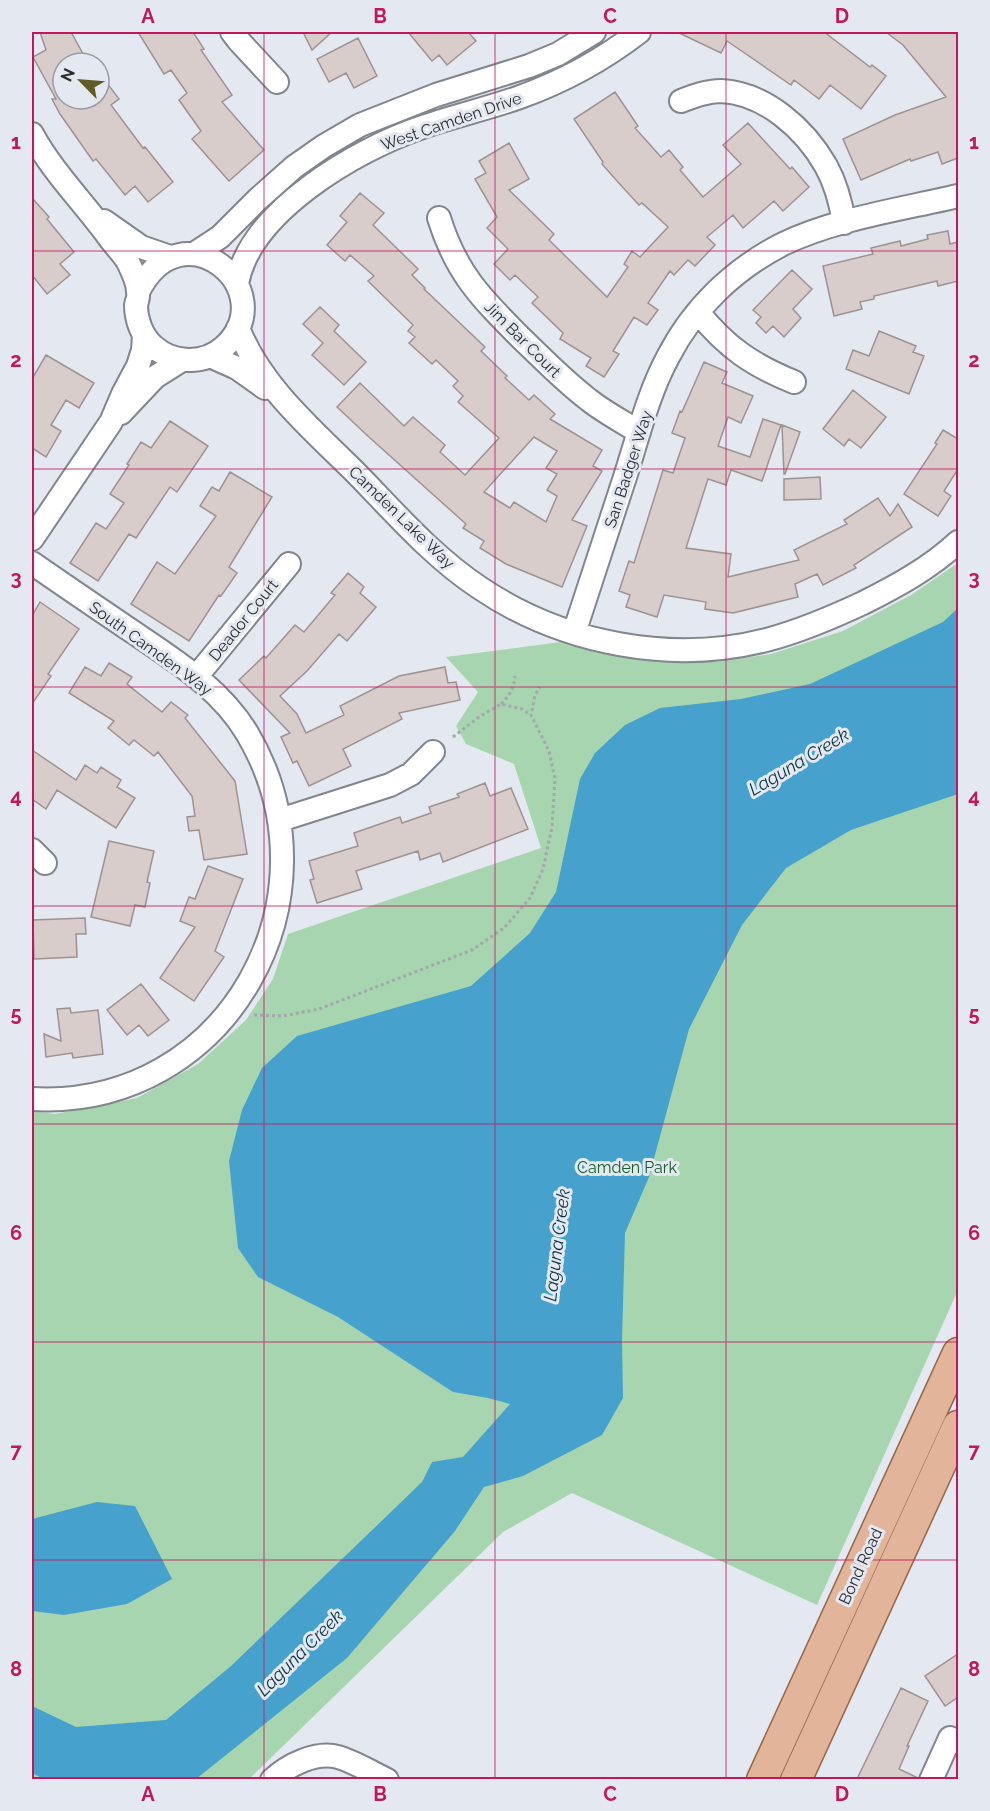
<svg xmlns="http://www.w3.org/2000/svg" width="990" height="1811" font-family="Raleway,sans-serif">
<rect width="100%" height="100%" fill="#e3e8f1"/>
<path fill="#a7d5af" d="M958 563V1290L817 1605 572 1493 503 1532 249 1779 32 1780V1111L55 1114 137 1098 198 1064 246 1020 273 979 288 934 541 848 514 764 466 744 456 726 478 692 446 657 561 642 612 655 667 662H719L771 654 843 631 911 595Z"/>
<path fill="#46a2cc" d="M958 608V794L851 830 786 868 742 925 689 1029 649 1177 625 1233 622 1340 623 1398 602 1435 523 1476 484 1487 455 1531 347 1658 196 1779 46 1780 32 1773V1706L76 1727 166 1720 231 1666 422 1482 432 1462 463 1457 510 1404 488 1398 453 1392 338 1317 258 1277 238 1248 229 1161 242 1110 262 1068 297 1036 471 986 530 933 556 892 580 779 595 753 625 725 660 708 741 699 810 684 943 622Z
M97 1502 135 1506 172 1579 127 1604 64 1615 32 1611V1519Z"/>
<path fill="#d9cdcc" stroke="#9e9291" stroke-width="1.5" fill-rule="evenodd" d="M40 32H71L88 63H63V99H99V89L107 83 119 99 111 105 143 148 145 147 173 182 148 202 135 186 125 195 96 159 93 161 60 114 52 99H56L33 57 46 50Z
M138 32H193L204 49 201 50 232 95 222 102 264 150 229 181 192 139 201 131 179 100 187 93 171 70 164 74Z
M303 32H332L312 50Z
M408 32H468L476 41 447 65 439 55 432 61Z
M677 32H824L870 67 872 65 886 76 861 109 830 85 819 99 794 80 791 85 727 41 721 53Z
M886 32H958V158L942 164 938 152 911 161 910 159 861 180 843 139 895 115 946 97 903 45Z
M358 38 377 76 354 88 346 73 329 82 317 59Z
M615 92 638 126 635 128 661 157 669 150 683 167 680 170 703 197 741 164 723 145 748 123 790 169 792 167 809 187 783 211 774 201 743 228 733 215 707 237 715 245 695 266 688 260 674 275 670 271 648 303 658 310 647 325 634 317 613 351 619 354 604 377 586 366 591 358 560 339 563 333 532 303 538 297 515 275 510 280 494 264 508 249 487 228 497 217 475 179 486 173 479 161 509 143 529 179 509 190 554 234 549 240 607 297 628 267 624 264 632 251 640 257 668 227 642 203 639 205 617 181 602 164 603 162 574 119Z
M360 193 384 213 373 225 418 269 412 275 425 288 424 289 485 347 481 351 507 376 505 378 529 400 534 395 555 414 550 419 602 450 593 466 602 471 572 520 587 526 562 587 506 564 480 548 484 541 463 528 466 524 370 438 337 407 360 383 404 426 413 417 445 445 440 452 465 475 499 438 458 402 463 396 453 386 458 381 436 360 432 364 409 343 415 337 408 331 413 325 368 281 374 276 350 255 345 261 327 245 347 222 340 216ZM534 437 557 451 546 468 557 474 547 490 557 496 546 522 514 502 510 508 484 492Z
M32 198 49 217 47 219 74 252 60 264 70 275 47 294 32 275Z
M948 231 950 244 958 242V281L938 286 937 281 874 296V299L860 302 862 309 834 316 823 266 873 254 871 248 900 241 901 246 928 239 927 235Z
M792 270 812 289 793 309 801 318 784 337 773 326 766 333 756 323 761 317 753 310Z
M320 307 339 325 334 331 366 362 344 385 312 355 323 343 303 324Z
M879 331 916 346 913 352 924 356 909 394 846 369 853 350 869 356Z
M46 355 94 383 79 408 66 400 51 425 61 431 46 457 32 448V379Z
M704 362 727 372 722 383 753 396 741 423 728 417 718 446 750 457 763 419 781 425 762 481 731 470 726 485 708 479 686 548 731 554 728 577 799 560 794 550 847 524 844 520 878 498 890 516 898 504 912 527 854 565 856 568 823 585 817 574 795 584 798 597 733 613 705 609 706 602 664 595 657 617 626 607 630 595 619 591 629 561 634 563 663 470 673 473 685 438 672 433 680 411 682 412Z
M853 390 886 417 861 448 849 439 844 446 823 429Z
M170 421 208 446 177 492 170 487 136 538 129 534 98 581 70 563 96 523 106 529 124 503 110 494 129 465 127 464 141 442 151 448Z
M782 425 800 432 785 474H784Z
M943 430 958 439V469L944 491 951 496 938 516 904 494 937 444 935 443Z
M230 472 272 497 229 567 237 573 221 596 219 595 189 641 131 604 157 562 175 574 216 516 200 506 212 487 219 491Z
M820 477 821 499 784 500V479Z
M348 573 364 587 360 593 376 607 347 641 339 634 307 671 280 696 297 714 306 733 344 715 340 706 399 676 445 667 448 683 456 682 460 700 399 713 402 719 343 749 351 766 309 786 297 761 293 763 281 737 290 733 239 680 264 656 266 658 295 625 304 632 335 595 331 593Z
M40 602 79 629 48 674 51 676 32 704V616Z
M109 663 132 677 127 684 162 712 171 702 188 715 185 718 235 781 247 854 204 860 199 830 189 831 187 817 195 816 192 796 158 752 154 756 134 740 129 745 108 728 114 721 69 693 85 667 101 676Z
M32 750 76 780 85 765 97 773 101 767 121 780 117 787 135 798 116 828 57 790 46 809 32 799Z
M485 783 490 796 511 788 528 829 443 862 440 853 420 860 418 851 356 871 362 889 317 903 310 880 314 879 309 861 358 846 354 833 400 817 402 823 431 813 429 807 459 797 457 794Z
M109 841 154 851 147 882 150 883 145 907 135 905 130 926 91 917Z
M208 866 243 879 215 951 224 957 194 1001 160 978 195 927 180 921 189 897 195 899Z
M85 918 86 934H76L77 957 34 959 33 920Z
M141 984 169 1020 148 1036 139 1025 127 1035 107 1010Z
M70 1008 71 1013 98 1010 103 1054 73 1058 72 1053 46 1057 44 1034 61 1041 57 1009Z
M958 1654V1697L945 1706 925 1676Z
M901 1688 928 1701 907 1746H909L899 1769 918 1778V1779H857Z"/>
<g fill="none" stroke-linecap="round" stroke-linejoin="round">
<g stroke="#81858e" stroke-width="26">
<path id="minor" d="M232 32 238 40 277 82
M681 101C694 96 707 91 721 91 765 93 805 129 826 166 836 184 841 203 844 223
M32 134C52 171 83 202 108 236 114 245 123 253 128 262 132 270 138 283 138 292 139 296 137 301 136 305 136 320 142 336 153 346 173 364 204 365 224 347 285 291 182 203 138 292
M439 218C456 273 481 298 521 338 543 359 564 381 589 400 604 412 623 422 639 432
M104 221 141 247 170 257
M194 254 220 237 258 199 294 167 324 146 360 125 436 95 529 66 558 54 594 32
M237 284C249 212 356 150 420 128 453 116 487 109 520 97 562 82 604 59 639 32
M698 312C726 347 752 365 794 382
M238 328C261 387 314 431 357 474 396 514 433 557 480 588 563 644 673 665 770 639 803 630 833 617 863 603 897 586 930 568 958 542
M210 356 237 368 265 388
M121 413 155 377 182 360
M32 539 111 422 123 394 138 366 143 350 144 335
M32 563C65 586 99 609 133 632 174 660 220 688 247 733 345 898 226 1110 32 1099
M574 633C591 581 608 529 625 477 638 437 648 394 668 357 693 308 734 269 783 244 834 219 903 209 958 196
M196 677 289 564
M280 820 390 785 411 774 433 752
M32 850 45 863
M272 1780C288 1765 316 1751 338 1757 355 1762 371 1772 387 1780
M931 1780 950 1738 958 1742"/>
</g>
<g stroke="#956549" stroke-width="33">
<path id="major" d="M762 1780 958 1353
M796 1780 958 1426"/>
</g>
<path stroke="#a3a7ae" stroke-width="3" stroke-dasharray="3 3" stroke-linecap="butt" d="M501 704C510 695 514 688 515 676
M453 737 479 717 501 704 522 709 531 715
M254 1015 283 1016 319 1009 472 950 504 928 530 898 543 869 552 827 555 779 549 751 531 715 535 695 540 687"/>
<use href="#minor" stroke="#fff" stroke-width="22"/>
<use href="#major" stroke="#e2b59a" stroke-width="30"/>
</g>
<path fill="none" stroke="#c2185b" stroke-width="1.5" stroke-opacity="0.55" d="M264 32V1780M495 32V1780M726 32V1780M32 251H958M32 469H958M32 687H958M32 906H958M32 1124H958M32 1342H958M32 1560H958"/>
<g text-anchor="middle" stroke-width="6" stroke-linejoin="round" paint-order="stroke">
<g font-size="16" fill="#2a2c2f" stroke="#e3e8f1">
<text transform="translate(451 121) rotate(-19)" y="6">West Camden Drive</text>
<text transform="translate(523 339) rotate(45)" y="6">Jim Bar Court</text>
<text transform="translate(628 469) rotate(-72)" y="6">San Badger Way</text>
<text transform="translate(402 517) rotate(44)" y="6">Camden Lake Way</text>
<text transform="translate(243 620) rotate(-51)" y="6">Deador Court</text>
<text transform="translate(151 648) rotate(36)" y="6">South Camden Way</text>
<text transform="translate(860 1566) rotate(-65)" y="6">Bond Road</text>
</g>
<g font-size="16" fill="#13602c" stroke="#e3e8f1">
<text x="627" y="1173">Camden Park</text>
</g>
<g font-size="18" font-style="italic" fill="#093345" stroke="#e3e8f1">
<text transform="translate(799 762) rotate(-31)" y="6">Laguna Creek</text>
<text transform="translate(557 1245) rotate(-83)" y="6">Laguna Creek</text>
<text transform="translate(300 1653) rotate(-45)" y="6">Laguna Creek</text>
</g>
</g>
<rect width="990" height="1811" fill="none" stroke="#e3e8f1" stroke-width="66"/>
<g transform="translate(81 81) rotate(295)"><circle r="28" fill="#e3e8f1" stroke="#999da3" stroke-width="1.5"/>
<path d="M0-4.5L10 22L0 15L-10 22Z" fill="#5f5c29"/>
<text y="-9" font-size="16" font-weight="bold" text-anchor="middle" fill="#2a2c2f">N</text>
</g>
<rect x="33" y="33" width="924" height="1745" fill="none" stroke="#c2185b" stroke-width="2"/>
<g font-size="20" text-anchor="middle" font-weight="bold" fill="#c2185b">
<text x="148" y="23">A</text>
<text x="380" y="23">B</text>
<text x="610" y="23">C</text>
<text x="842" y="23">D</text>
<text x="16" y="149">1</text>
<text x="974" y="149">1</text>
<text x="16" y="367">2</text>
<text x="974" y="367">2</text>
<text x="16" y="585">3</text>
<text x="974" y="585">3</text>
<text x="16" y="803">4</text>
<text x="974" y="803">4</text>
<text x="16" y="1021">5</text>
<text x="974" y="1021">5</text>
<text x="16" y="1240">6</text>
<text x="974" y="1240">6</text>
<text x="16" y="1458">7</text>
<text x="974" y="1458">7</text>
<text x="16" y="1676">8</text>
<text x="974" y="1676">8</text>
<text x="148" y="1801">A</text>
<text x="380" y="1801">B</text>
<text x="610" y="1801">C</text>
<text x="842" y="1801">D</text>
</g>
</svg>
